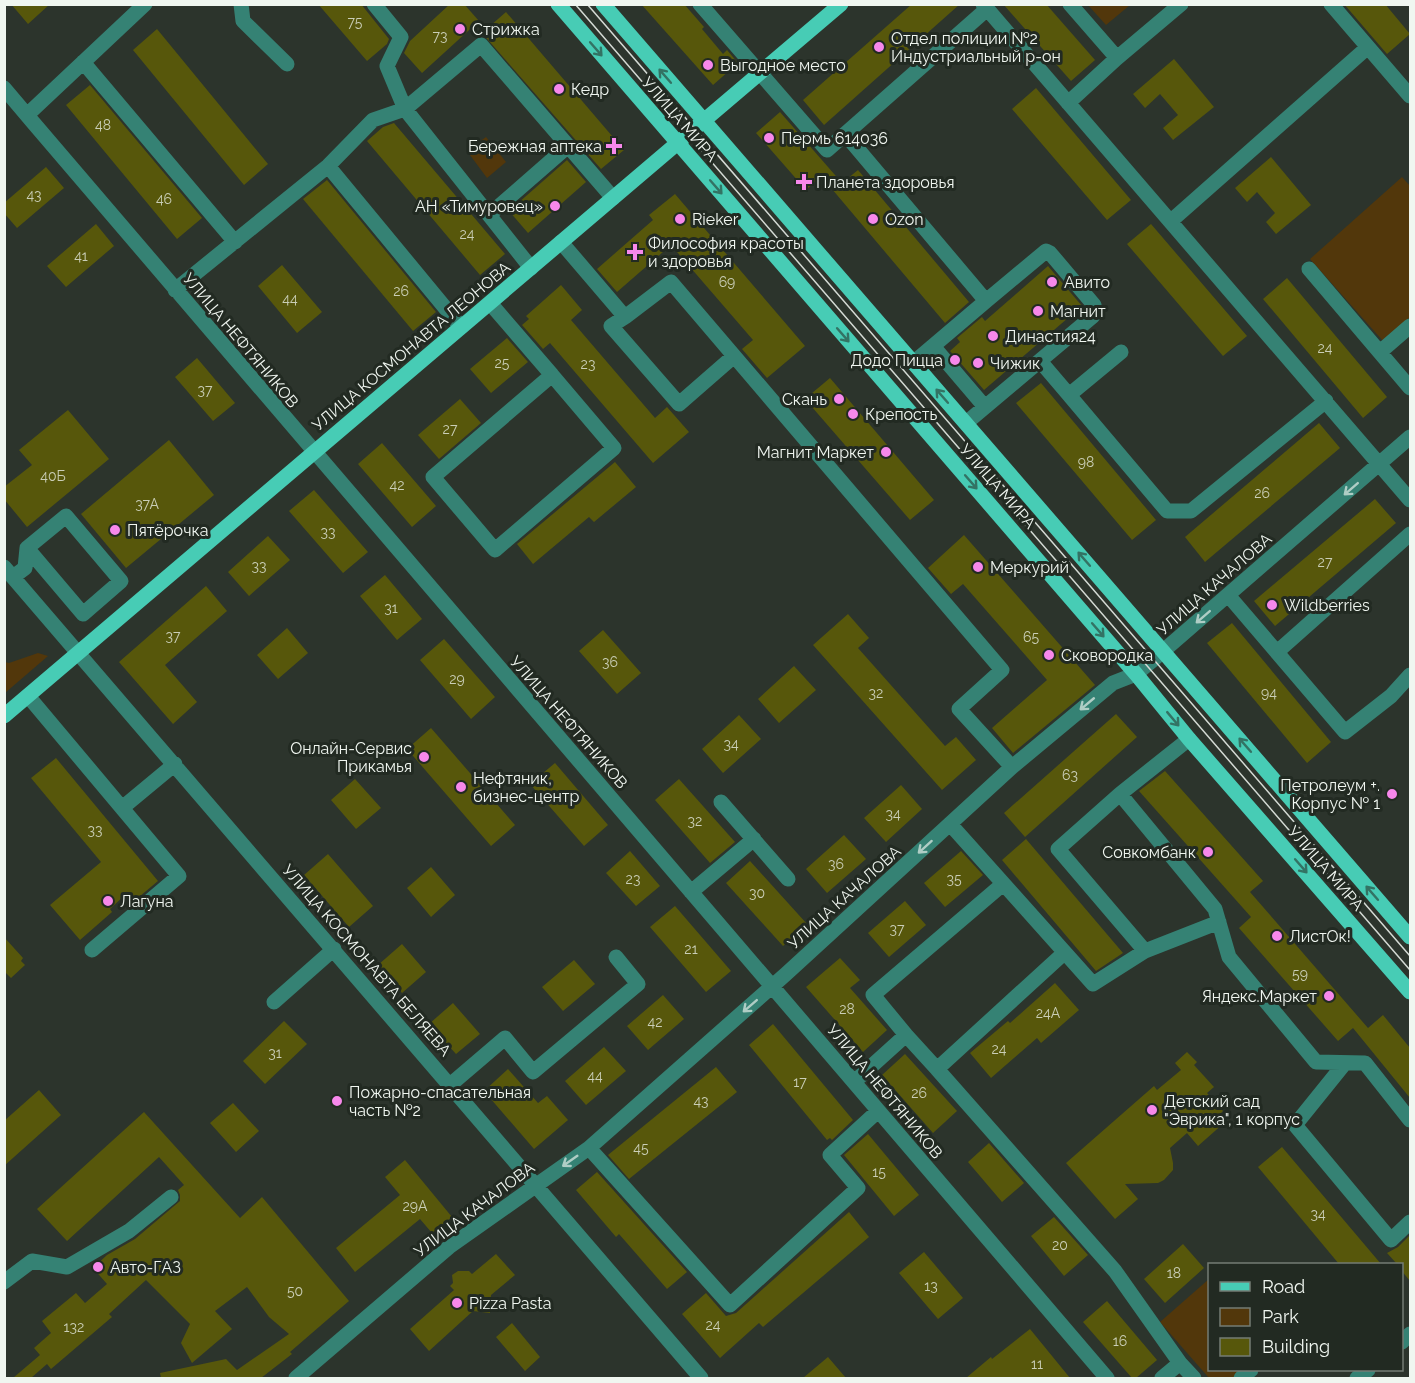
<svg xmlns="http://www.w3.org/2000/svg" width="1415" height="1383" font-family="Raleway,sans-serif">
<rect width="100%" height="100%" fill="#2c342c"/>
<path fill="#52370b" d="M1088 5H1130L1106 25Z
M486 137 506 162 487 178 467 151Z
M1402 177 1410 186V317L1383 341 1310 259Z
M38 653 48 656 5 693V662L9 663Z
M1209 1279 1210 1370H1243L1233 1378H1209L1160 1322Z"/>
<path fill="#57570b" d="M11 4H50L28 24Z
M318 4H361L389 39 387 44 367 61Z
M450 4H464L479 21 422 73 404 53 410 41Z
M641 4H684L704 27 702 29 723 54 727 50 738 63 713 85Z
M912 4H960L824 125 803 100Z
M1003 4H1046L1095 60 1071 81Z
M1344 4H1385L1410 34 1387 54Z
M506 12 624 150 601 169 482 33Z
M157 29 268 164 244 185 133 50Z
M1174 59 1214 107 1173 140 1163 128 1178 115 1160 94 1145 108 1133 94Z
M90 85 202 218 177 239 66 105Z
M1036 88 1131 200 1107 220 1012 109Z
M780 112 842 183 858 170 969 302 945 323 821 176 806 190 756 133Z
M394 123 505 254 480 275 367 141 383 127Z
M1271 157 1311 205 1276 234 1266 222 1275 213 1257 192 1247 202 1235 188Z
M567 160 586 182 528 233 509 211Z
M46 167 64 188 17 228 4 213V203Z
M327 180 436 312 413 331 303 199Z
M675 194 805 346 767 378 742 349 753 340 671 245 617 292 597 269 653 220 649 215Z
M96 224 114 246 66 287 47 266Z
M1151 224 1247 336 1223 356 1127 244Z
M282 265 322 312 297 333 258 286Z
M1048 266 1082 306 984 390 950 351 960 342 957 338 982 317 985 321Z
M1287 278 1387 397 1363 418 1263 299Z
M561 285 582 310 571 320 655 418 667 407 689 432 653 463 550 343 543 349 522 325 529 319 526 316Z
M507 338 528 362 491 393 470 369Z
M197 358 235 403 213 421 175 377Z
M830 378 934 500 910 520 805 399Z
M1041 383 1156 520 1132 540 1016 403Z
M460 399 481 423 439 459 418 435Z
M68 410 109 459 27 527 4 499V487L32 465 19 450Z
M1319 423 1340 448 1205 562 1185 537Z
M169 440 214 495 126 568 81 514Z
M382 443 436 506 412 527 358 464Z
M615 462 636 487 594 522 589 517 533 564 517 544Z
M314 490 368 552 343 573 289 511Z
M1375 499 1396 523 1275 626 1254 601Z
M964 535 1095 685 1013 753 992 728 1047 680 963 584 951 594 928 568Z
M268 536 290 560 249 596 228 572Z
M385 575 422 619 397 640 360 596Z
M206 586 227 611 165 665 197 702 173 724 119 662Z
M848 614 869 638 858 648 945 746 956 737 976 760 942 790 813 645Z
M1232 623 1331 742 1307 763 1207 643Z
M287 628 308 653 278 679 257 655Z
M603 630 641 673 617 694 579 651Z
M444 639 495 697 471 719 420 660Z
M794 666 816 690 779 723 758 699Z
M1116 714 1137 737 1025 837 1004 813Z
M739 715 761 739 723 773 702 749Z
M431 728 515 825 491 846 407 749Z
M56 758 158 881 133 902 126 894 110 909 112 912 80 940 50 905 101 862 31 778Z
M555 763 608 825 584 846 530 784Z
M1165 771 1263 881 1250 892 1368 1028 1383 1015 1410 1048V1098L1353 1028 1338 1041 1239 928 1251 917 1139 791Z
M355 779 381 808 356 829 331 800Z
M679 779 735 842 710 863 655 800Z
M901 785 922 809 886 842 864 818Z
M844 835 866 859 827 893 806 869Z
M1026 839 1123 953 1096 971 1002 860Z
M630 851 660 886 636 906 606 873Z
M961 851 983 875 945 907 924 883Z
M328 854 373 906 349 927 304 875Z
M750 861 807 924 783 946 726 883Z
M431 867 455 895 431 917 407 888Z
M905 901 926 925 889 957 868 933Z
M675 906 731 971 706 992 650 927Z
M4 937 23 958 21 961 25 965 11 978 4 971Z
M402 944 426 972 402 993 378 965Z
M840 958 860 980 850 988 887 1030 863 1052 806 987Z
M574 960 595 984 563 1011 542 987Z
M1055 983 1079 1010 1041 1043 1037 1038 991 1078 970 1053 1008 1021 1010 1023Z
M663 995 684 1019 648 1050 627 1026Z
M453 1003 480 1034 456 1054 429 1024Z
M284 1021 307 1044 265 1084 243 1061Z
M773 1024 853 1120 832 1140 830 1138 827 1140 749 1045Z
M604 1047 626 1071 586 1105 565 1081Z
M1187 1052 1197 1062 1194 1065 1214 1087 1207 1093 1223 1111 1218 1116 1224 1123 1198 1146 1187 1133 1170 1148 1173 1163V1170L1164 1180 1158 1183 1125 1184 1138 1199 1115 1219 1066 1163 1154 1086 1157 1090 1181 1070 1175 1063Z
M905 1054 957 1111 933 1133 882 1075Z
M716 1067 737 1092 629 1179 608 1155Z
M508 1069 538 1103 547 1096 568 1120 534 1149 484 1091Z
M39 1090 61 1115 4 1166V1121Z
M233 1103 259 1131 236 1152 210 1123Z
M144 1112 240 1218 262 1197 349 1301 290 1352 292 1354 261 1378H161L160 1373 226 1359 237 1370 289 1334 269 1317 247 1287 215 1311 232 1329 192 1363 181 1343 190 1324 146 1280 109 1314 112 1317 51 1369 47 1364 31 1378H13L40 1355 34 1348 51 1333 42 1321 76 1293 85 1303 107 1284 93 1268 107 1255 135 1239 180 1201V1195L178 1190 184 1185 159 1157 67 1241 37 1209Z
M868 1134 919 1195 894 1216 844 1155Z
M989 1143 1024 1183 1002 1202 968 1162Z
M1282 1147 1381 1264H1339L1258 1167Z
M405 1160 452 1217 432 1233 420 1219 355 1272 336 1248 400 1195 385 1177Z
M597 1172 687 1272 667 1289 619 1234 616 1237 576 1190Z
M849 1212 869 1237 763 1327 759 1323 720 1358 682 1314 706 1293 726 1316 736 1313Z
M1054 1217 1088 1255 1064 1276 1031 1236Z
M1410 1235V1281L1401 1270V1264H1397L1387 1253 1398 1247Z
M1183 1244 1204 1268 1165 1303 1144 1279Z
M924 1252 963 1298 938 1319 899 1273Z
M496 1254 515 1275 491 1295 490 1313 473 1311 429 1351 410 1329 454 1290 450 1286 453 1283 452 1275 458 1271H469L472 1274Z
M1107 1301 1157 1360 1136 1378H1132L1083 1322Z
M512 1323 540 1357 525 1371 496 1337Z
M1030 1329 1070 1378H966L991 1357 992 1359Z
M828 1357 846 1378H803Z"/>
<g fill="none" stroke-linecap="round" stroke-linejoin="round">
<path stroke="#358274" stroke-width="15" d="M241 4 243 21 287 64
M374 4 401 37 387 66 405 109 531 268
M700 4 827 150 987 9
M983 4 1410 500
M1070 4 1117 58
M1331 4 1410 96
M83 62 235 242
M4 88C369 521 740 949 1107 1378
M1068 103 1117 58 1181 4
M27 115 145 4
M845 134 986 301 913 363
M328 166 461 327
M489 215 568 146
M1171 221 1368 47
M561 242 625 317 671 282 1002 670 959 709 1012 767
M1309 269 1410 388
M175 290 328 166 373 120 405 109 481 45 613 198
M490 303 552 375 433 477 495 550 614 448 552 375
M625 317 611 326 679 404 734 356
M933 346 985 407
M1121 352 1069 395 1167 511H1191L1326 401
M1380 352 1410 326
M1040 361 1069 395
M966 423 1093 316 1095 311 1094 305 1050 253 1046 251 986 301
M4 567 701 1378
M13 577 25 568 27 548 66 516 121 581 83 614 27 548
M1228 595 1345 732 1391 696 1410 675
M1277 652 1410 534
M28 696 179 876 92 950
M1189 739 1120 794 1215 909 1229 957 1316 1062 1365 1063 1410 1120
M1120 794 1058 849 1145 951 1219 922
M721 802 788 879
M122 808 175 764
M950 824 1093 984 1145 951
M691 892 754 839
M274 1002 334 949
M906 1035 873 995 1003 884
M1345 1063 1295 1125 1391 1240 1410 1222
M937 1069 1115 1271 1180 1363 1162 1378
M854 1082 906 1035 937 1069 1064 953
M450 1085 505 1038 533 1072 638 984 616 957
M589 1148 730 1305 858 1188 830 1155 878 1111
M4 1282 32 1261 67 1267 129 1231 171 1197
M1402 1342 1410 1334
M1180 1363 1194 1378
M296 1378 449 1247 589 1148 786 974 1012 767 1113 683 1136 674 1154 659 1410 437
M1241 1378 1251 1370
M1357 1378 1368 1370"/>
<path stroke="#47ccb5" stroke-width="15" d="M558 4 1136 674 1189 739 1410 992
M603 4 1410 937
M4 716 841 4"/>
<path stroke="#d4dad4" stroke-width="1.5" d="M575 4 1410 970
M587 4 1410 956"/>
</g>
<defs><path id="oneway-shaft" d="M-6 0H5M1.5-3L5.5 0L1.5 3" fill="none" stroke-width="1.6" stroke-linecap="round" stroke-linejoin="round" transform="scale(1.5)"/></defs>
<g stroke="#337364">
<use href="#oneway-shaft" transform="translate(596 49) rotate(49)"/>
<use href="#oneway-shaft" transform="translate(665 76) rotate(-131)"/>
<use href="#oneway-shaft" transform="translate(716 187) rotate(49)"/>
<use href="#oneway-shaft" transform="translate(843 335) rotate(49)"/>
<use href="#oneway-shaft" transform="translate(942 396) rotate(-131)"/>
<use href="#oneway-shaft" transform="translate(971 482) rotate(49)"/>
<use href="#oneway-shaft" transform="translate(1084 559) rotate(-131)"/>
<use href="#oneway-shaft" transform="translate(1098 630) rotate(49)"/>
<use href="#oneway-shaft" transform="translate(1173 719) rotate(50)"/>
<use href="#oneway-shaft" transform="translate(1245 745) rotate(-131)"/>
<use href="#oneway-shaft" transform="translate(1301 866) rotate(49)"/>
<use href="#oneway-shaft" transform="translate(1372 893) rotate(-131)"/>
</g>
<g stroke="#afcdc5">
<use href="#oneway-shaft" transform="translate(1351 489) rotate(139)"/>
<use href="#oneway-shaft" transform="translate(1203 617) rotate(139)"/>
<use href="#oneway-shaft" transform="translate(1087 704) rotate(140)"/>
<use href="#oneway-shaft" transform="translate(925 847) rotate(138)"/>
<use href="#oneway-shaft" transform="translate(750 1006) rotate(139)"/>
<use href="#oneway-shaft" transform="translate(570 1161) rotate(145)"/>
</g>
<g fill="#f788eb" stroke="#222a22" stroke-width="2">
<circle cx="460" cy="29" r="6"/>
<circle cx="879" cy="47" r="6"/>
<circle cx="708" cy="65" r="6"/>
<circle cx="559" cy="89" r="6"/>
<circle cx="769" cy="138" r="6"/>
<path d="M611 137h6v6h6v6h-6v6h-6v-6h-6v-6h6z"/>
<path d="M801 173h6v6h6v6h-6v6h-6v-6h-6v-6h6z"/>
<circle cx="555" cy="206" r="6"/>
<circle cx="680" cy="219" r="6"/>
<circle cx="873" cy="219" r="6"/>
<path d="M632 243h6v6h6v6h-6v6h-6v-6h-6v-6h6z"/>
<circle cx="1052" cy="282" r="6"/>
<circle cx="1038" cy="311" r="6"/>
<circle cx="993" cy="336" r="6"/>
<circle cx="955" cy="360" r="6"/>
<circle cx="978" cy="363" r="6"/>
<circle cx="839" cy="399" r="6"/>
<circle cx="853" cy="414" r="6"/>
<circle cx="886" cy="452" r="6"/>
<circle cx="115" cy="530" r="6"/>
<circle cx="978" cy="567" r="6"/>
<circle cx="1272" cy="605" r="6"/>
<circle cx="1049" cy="655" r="6"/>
<circle cx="424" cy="757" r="6"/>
<circle cx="461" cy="787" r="6"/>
<circle cx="1392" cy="794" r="6"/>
<circle cx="1208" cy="852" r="6"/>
<circle cx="108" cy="901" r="6"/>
<circle cx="1277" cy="936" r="6"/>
<circle cx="1329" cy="996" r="6"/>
<circle cx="337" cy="1101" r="6"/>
<circle cx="1152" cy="1110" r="6"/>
<circle cx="98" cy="1267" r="6"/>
<circle cx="457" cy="1303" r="6"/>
</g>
<g text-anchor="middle" stroke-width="6" stroke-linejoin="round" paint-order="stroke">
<g font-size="14" fill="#caceb7">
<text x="355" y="27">75</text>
<text x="440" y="41">73</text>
<text x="103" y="130">48</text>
<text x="34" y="200">43</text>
<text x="164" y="204">46</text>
<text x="467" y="239">24</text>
<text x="81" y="261">41</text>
<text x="727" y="287">69</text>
<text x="401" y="296">26</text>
<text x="290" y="304">44</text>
<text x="1325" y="353">24</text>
<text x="502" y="368">25</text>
<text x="588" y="369">23</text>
<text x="205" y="395">37</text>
<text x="450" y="434">27</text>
<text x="1086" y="467">98</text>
<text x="53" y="481">40Б</text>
<text x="397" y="490">42</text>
<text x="1262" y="498">26</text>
<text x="147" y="509">37А</text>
<text x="328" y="537">33</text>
<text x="1325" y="567">27</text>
<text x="259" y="571">33</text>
<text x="391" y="613">31</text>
<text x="173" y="641">37</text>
<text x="1031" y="642">65</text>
<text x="610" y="667">36</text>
<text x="457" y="684">29</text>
<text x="876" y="698">32</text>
<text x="1269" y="698">94</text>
<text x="731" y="749">34</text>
<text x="1070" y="780">63</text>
<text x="893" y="819">34</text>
<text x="695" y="826">32</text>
<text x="95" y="835">33</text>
<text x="836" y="869">36</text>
<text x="633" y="884">23</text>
<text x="954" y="884">35</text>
<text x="757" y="898">30</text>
<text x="897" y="934">37</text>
<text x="691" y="954">21</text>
<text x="1300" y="979">59</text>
<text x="847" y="1014">28</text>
<text x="1048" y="1018">24А</text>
<text x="655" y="1027">42</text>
<text x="999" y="1054">24</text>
<text x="275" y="1058">31</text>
<text x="595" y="1081">44</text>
<text x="800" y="1087">17</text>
<text x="919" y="1098">26</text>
<text x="701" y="1106">43</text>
<text x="641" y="1153">45</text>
<text x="879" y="1177">15</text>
<text x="415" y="1211">29А</text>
<text x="1318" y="1219">34</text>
<text x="1060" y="1250">20</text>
<text x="1174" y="1278">18</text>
<text x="931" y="1291">13</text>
<text x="295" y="1296">50</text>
<text x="713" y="1330">24</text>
<text x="74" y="1332">132</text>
<text x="1120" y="1346">16</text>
<text x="1037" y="1369">11</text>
</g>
<g font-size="16" fill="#f0f6f0" stroke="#222a22" text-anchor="start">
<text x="472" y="35">Стрижка</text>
<text x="891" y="44">Отдел полиции №2<tspan x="891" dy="18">Индустриальный р-он</tspan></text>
<text x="720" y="71">Выгодное место</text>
<text x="571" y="95">Кедр</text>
<text x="781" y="144">Пермь 614036</text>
<text x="602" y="152" text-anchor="end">Бережная аптека</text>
<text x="816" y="188">Планета здоровья</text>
<text x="543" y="212" text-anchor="end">АН «Тимуровец»</text>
<text x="692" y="225">Rieker</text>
<text x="885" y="225">Ozon</text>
<text x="648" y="249">Философия красоты<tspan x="648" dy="18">и здоровья</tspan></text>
<text x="1064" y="288">Авито</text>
<text x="1050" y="317">Магнит</text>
<text x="1005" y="342">Династия24</text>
<text x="943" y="366" text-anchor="end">Додо Пицца</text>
<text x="990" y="369">Чижик</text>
<text x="827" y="405" text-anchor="end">Скань</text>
<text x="865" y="420">Крепость</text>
<text x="874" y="458" text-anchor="end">Магнит Маркет</text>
<text x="127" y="536">Пятёрочка</text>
<text x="990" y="573">Меркурий</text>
<text x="1284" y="611">Wildberries</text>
<text x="1061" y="661">Сковородка</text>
<text x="412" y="754" text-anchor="end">Онлайн-Сервис<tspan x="412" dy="18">Прикамья</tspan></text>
<text x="473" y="784">Нефтяник,<tspan x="473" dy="18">бизнес-центр</tspan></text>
<text x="1380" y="791" text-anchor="end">Петролеум +.<tspan x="1380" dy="18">Корпус № 1</tspan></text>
<text x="1196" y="858" text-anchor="end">Совкомбанк</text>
<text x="120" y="907">Лагуна</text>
<text x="1289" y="942">ЛистОк!</text>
<text x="1317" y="1002" text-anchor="end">Яндекс.Маркет</text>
<text x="349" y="1098">Пожарно-спасательная<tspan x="349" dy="18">часть №2</tspan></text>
<text x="1164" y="1107">Детский сад<tspan x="1164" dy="18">"Эврика", 1 корпус</tspan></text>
<text x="110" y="1273">Авто-ГАЗ</text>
<text x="469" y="1309">Pizza Pasta</text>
</g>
<g font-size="16" fill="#f0f6f0" stroke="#222a22">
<text transform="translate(680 119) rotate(49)" y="6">УЛИЦА МИРА</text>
<text transform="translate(241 340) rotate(50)" y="6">УЛИЦА НЕФТЯНИКОВ</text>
<text transform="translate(411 346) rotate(-40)" y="6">УЛИЦА КОСМОНАВТА ЛЕОНОВА</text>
<text transform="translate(998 486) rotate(49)" y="6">УЛИЦА МИРА</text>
<text transform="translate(1214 584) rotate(-41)" y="6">УЛИЦА КАЧАЛОВА</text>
<text transform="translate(569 722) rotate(49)" y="6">УЛИЦА НЕФТЯНИКОВ</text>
<text transform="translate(1326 868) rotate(49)" y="6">УЛИЦА МИРА</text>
<text transform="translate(844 897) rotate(-42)" y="6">УЛИЦА КАЧАЛОВА</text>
<text transform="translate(367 960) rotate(49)" y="6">УЛИЦА КОСМОНАВТА БЕЛЯЕВА</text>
<text transform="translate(885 1091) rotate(50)" y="6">УЛИЦА НЕФТЯНИКОВ</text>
<text transform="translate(474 1209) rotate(-37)" y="6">УЛИЦА КАЧАЛОВА</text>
</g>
</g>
<rect width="1415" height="1383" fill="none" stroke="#f0f6f0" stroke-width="12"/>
<rect x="1208" y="1263" width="195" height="108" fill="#222a22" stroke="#747c74" stroke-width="1.5"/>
<rect x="1220" y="1282" width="30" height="9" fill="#47ccb5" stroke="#747c74" stroke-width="1.5"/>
<text x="1262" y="1293" font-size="18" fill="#f0f6f0">Road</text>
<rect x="1220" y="1308" width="30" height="18" fill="#52370b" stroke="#747c74" stroke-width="1.5"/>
<text x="1262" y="1323" font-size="18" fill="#f0f6f0">Park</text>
<rect x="1220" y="1338" width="30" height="18" fill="#57570b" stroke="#747c74" stroke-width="1.5"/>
<text x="1262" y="1353" font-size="18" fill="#f0f6f0">Building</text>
</svg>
